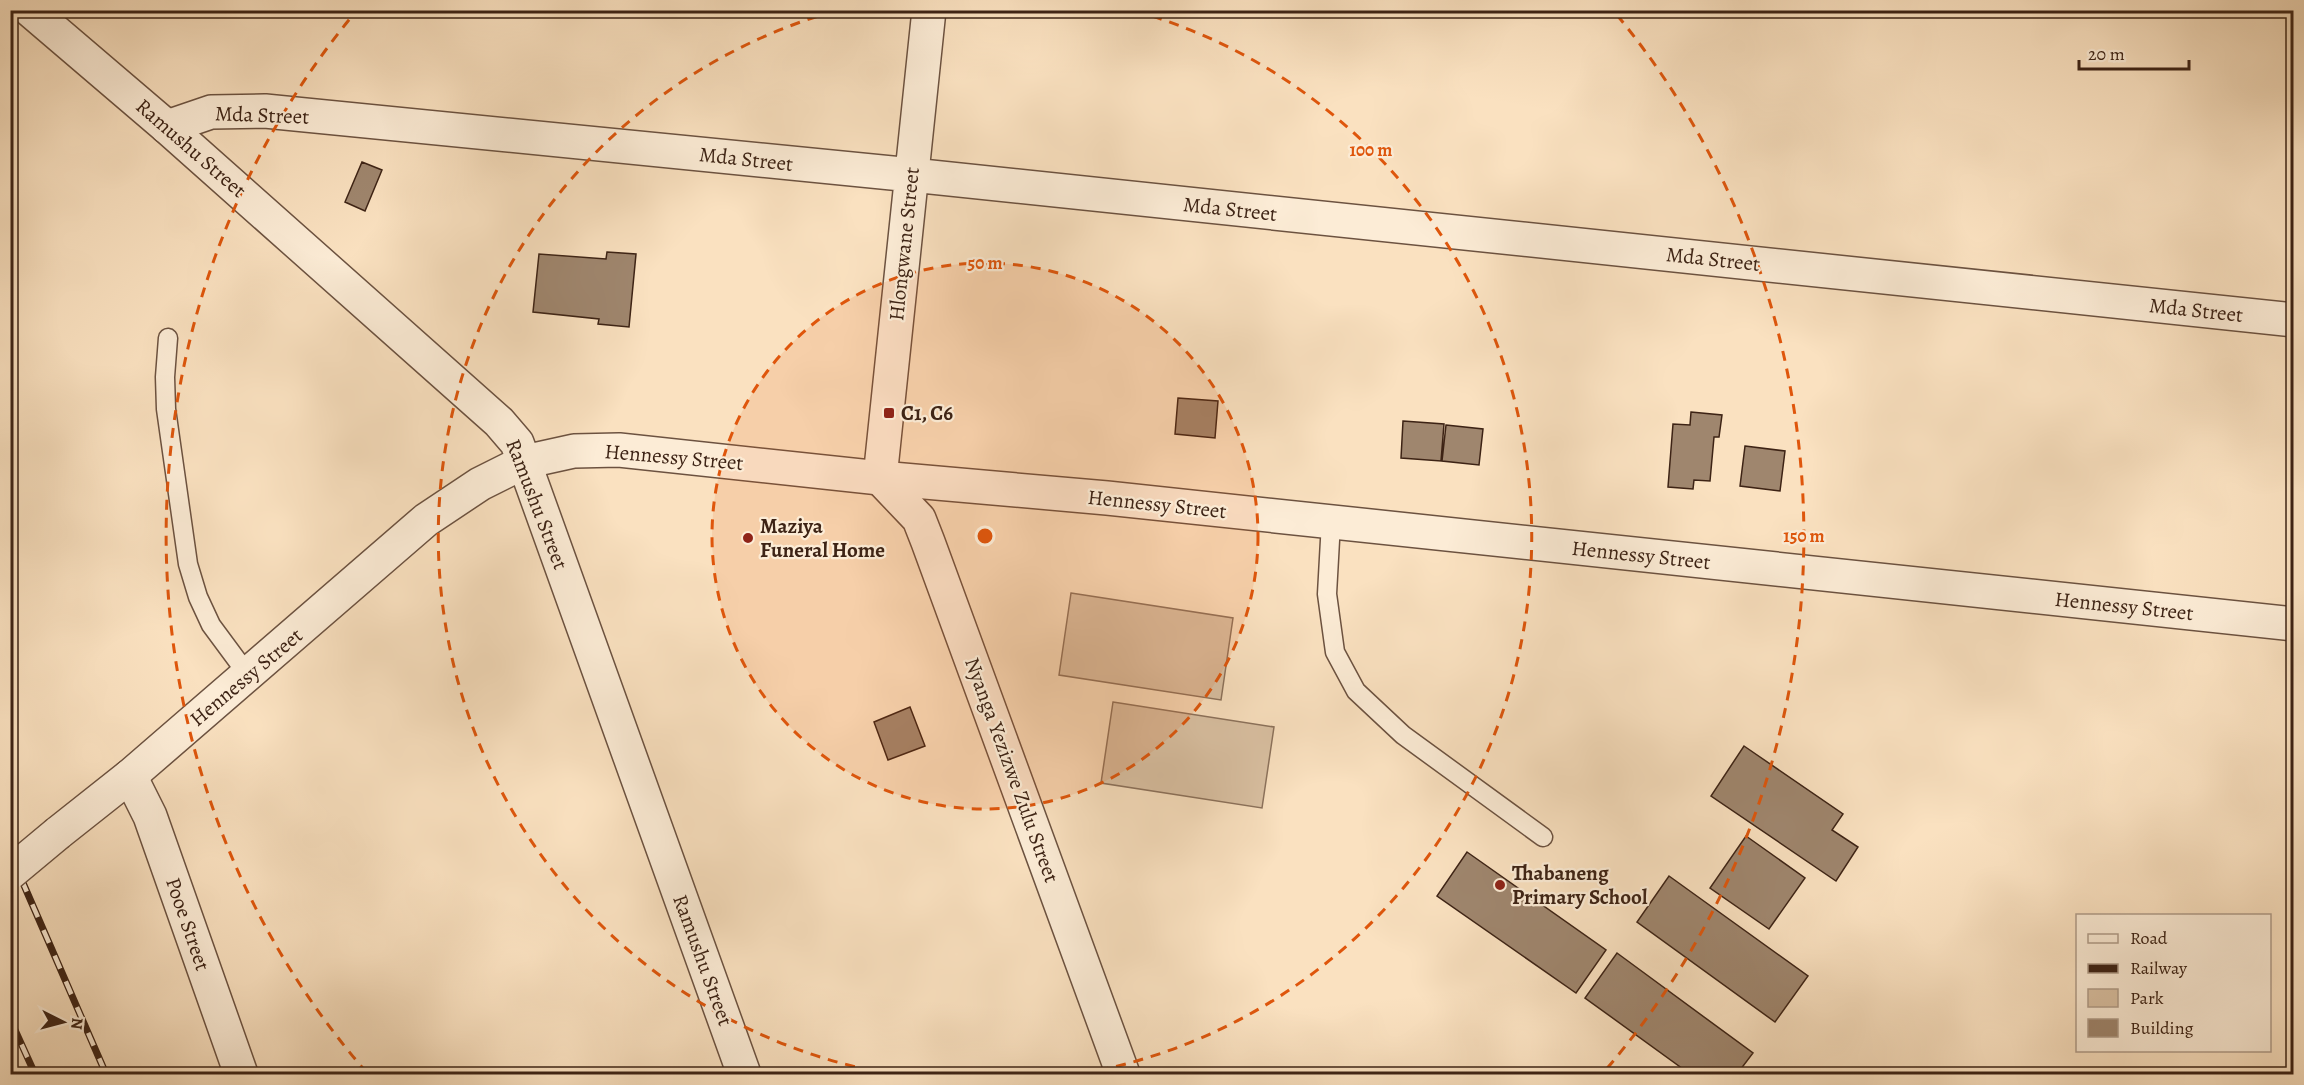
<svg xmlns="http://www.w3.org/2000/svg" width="2304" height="1085" font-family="Alegreya,serif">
<rect width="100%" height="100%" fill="#fae1c0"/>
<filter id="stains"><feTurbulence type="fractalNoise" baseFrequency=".00333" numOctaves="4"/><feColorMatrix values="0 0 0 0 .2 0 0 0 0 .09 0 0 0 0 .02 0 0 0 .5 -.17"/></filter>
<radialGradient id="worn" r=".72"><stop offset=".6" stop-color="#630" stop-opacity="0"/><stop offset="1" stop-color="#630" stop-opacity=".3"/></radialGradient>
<path fill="#dac1a3" stroke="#8c725c" stroke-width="1.5" d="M1071 593 1233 618 1221 700 1059 675Z
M1113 702 1274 727 1262 808 1101 783Z"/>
<path fill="#9f866e" stroke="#3d2315" stroke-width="1.5" d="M362 162 382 170 365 211 345 202Z
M607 252 636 254 629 327 598 324 599 319 533 312 539 254 606 259Z
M1178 398 1218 401 1215 438 1175 434Z
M1691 412 1722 415 1719 437H1714L1710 481 1694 480 1693 489 1668 487 1673 424 1690 425Z
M1403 421 1444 424 1441 461 1401 458Z
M1446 425 1483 429 1479 465 1442 461Z
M1745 446 1785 451 1780 491 1740 486Z
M910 707 925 746 888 760 874 722Z
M1744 746 1843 814 1832 830 1858 847 1836 881 1711 796Z
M1746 836 1805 878 1769 929 1710 888Z
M1467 852 1606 950 1576 993 1437 896Z
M1669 876 1808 976 1775 1022 1637 922Z
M1617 953 1753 1053 1737 1074H1690L1585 998Z"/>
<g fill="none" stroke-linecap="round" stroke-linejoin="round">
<g stroke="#6c5240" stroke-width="21">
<path id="service" d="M168 338 165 377 166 409 188 564 198 597 211 625 248 675
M1331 522 1327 594 1335 652 1356 691 1403 735 1543 837"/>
</g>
<g stroke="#6c5240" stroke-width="36">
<path id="minor" d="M929 10 880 478 919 519 928 542 1123 1074
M167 127 211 112 265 111 912 175 2294 320
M524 462 744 1074
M130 776 150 816 241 1074"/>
</g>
<g stroke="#6c5240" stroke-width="36">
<path id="tertiary" d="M30 10 167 127 499 422 517 443 524 462
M58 833 130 776 426 520 480 484 524 462 574 451 619 450 880 478 1107 498 2294 624"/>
</g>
<use href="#service" stroke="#fcecd6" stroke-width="18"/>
<use href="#minor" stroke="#fcecd6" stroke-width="33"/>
<use href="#tertiary" stroke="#fcecd6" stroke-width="33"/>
<g stroke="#3d2315" stroke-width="7">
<path id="rail" d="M10 853 106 1074
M10 1019 35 1074
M10 1073 11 1074"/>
</g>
<use href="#rail" stroke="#fcecd6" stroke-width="4.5" stroke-dasharray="14" stroke-linecap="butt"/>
<g stroke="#6c5240" stroke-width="36" stroke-linecap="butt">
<path id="tertiary-bridge" d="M10 873 58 833"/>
</g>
<use href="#tertiary-bridge" stroke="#fcecd6" stroke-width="33"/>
</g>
<circle cx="985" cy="536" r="273" fill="#df560c" fill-opacity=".12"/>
<g fill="none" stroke="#df560c" stroke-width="3" stroke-dasharray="10 8">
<circle cx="985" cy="536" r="273"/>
<path d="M890 1074A546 546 0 0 1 835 11M1135 11A546 546 0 0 1 1080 1074"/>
<path d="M367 1073A819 819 0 0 1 353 15M1617 15A819 819 0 0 1 1603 1073"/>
</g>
<g fill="#8f2418" stroke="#fcecd6" stroke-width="2">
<rect x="883" y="407" width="12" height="12" rx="3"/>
<circle cx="748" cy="538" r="6"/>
<circle cx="1500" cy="885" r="6"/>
</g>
<g text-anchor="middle" stroke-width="4.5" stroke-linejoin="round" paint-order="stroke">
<g font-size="21" fill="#3d2315" stroke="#fcecd6">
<text transform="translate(262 115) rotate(2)" y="7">Mda Street</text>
<text transform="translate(191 148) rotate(41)" y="7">Ramushu Street</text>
<text transform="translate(746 159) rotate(6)" y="7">Mda Street</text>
<text transform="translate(1230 209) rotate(6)" y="7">Mda Street</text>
<text transform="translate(904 244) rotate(-84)" y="7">Hlongwane Street</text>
<text transform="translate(1713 259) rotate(6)" y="7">Mda Street</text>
<text transform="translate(2196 310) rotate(6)" y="7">Mda Street</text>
<text transform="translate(674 457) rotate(5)" y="7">Hennessy Street</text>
<text transform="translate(537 504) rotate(69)" y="7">Ramushu Street</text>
<text transform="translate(1157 504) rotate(6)" y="7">Hennessy Street</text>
<text transform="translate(1641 555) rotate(6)" y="7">Hennessy Street</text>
<text transform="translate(2124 606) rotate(6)" y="7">Hennessy Street</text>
<text transform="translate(246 677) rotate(-40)" y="7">Hennessy Street</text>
<text transform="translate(1012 770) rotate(70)" y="7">Nyanga Yezizwe Zulu Street</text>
<text transform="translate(188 924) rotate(71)" y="7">Pooe Street</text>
<text transform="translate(703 960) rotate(70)" y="7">Ramushu Street</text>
</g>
<g font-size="21" font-weight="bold" fill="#3d2315" stroke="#fcecd6" text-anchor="start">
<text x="901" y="420">C1, C6</text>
<text x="760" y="533">Maziya<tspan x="760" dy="24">Funeral Home</tspan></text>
<text x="1512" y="880">Thabaneng<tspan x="1512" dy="24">Primary School</tspan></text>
</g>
</g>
<circle cx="985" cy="536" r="9" fill="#df560c" stroke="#fcecd6" stroke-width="3"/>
<g font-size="18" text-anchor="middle" font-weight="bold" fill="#df560c" stroke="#fcecd6" stroke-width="4.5" stroke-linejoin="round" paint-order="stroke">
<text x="1371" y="156">100 m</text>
<text x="985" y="269">50 m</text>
<text x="1804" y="542">150 m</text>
</g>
<rect width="2304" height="1085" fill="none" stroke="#fae1c0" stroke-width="36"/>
<rect x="12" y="12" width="2280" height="1061" fill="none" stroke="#3d2315" stroke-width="3"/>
<rect x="18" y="18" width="2268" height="1049" fill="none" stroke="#3d2315" stroke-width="1.5"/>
<rect x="2076" y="914" width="195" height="138" fill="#fcecd6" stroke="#b09c89" stroke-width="1.5"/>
<rect x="2088" y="934" width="30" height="9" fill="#fcecd6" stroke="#b09c89" stroke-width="1.5"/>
<text x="2130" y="944" font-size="18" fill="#3d2315">Road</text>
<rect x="2088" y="964" width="30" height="9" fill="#3d2315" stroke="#b09c89" stroke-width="1.5"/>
<text x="2130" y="974" font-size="18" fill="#3d2315">Railway</text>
<rect x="2088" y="989" width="30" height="18" fill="#dac1a3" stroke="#b09c89" stroke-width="1.5"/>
<text x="2130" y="1004" font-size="18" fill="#3d2315">Park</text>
<rect x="2088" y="1019" width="30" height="18" fill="#9f866e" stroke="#b09c89" stroke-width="1.5"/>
<text x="2130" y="1034" font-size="18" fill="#3d2315">Building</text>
<g transform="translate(63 1022) rotate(96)" stroke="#fcecd6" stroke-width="4.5" paint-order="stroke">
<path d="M0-4.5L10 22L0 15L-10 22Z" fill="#3d2315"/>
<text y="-9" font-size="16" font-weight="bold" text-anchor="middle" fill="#3d2315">N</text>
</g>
<path d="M2079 60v9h110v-9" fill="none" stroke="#3d2315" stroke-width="3"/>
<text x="2088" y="60" font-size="18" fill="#3d2315" stroke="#fcecd6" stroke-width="4.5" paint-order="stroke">20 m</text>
<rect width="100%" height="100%" filter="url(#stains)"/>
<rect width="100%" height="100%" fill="url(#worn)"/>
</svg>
